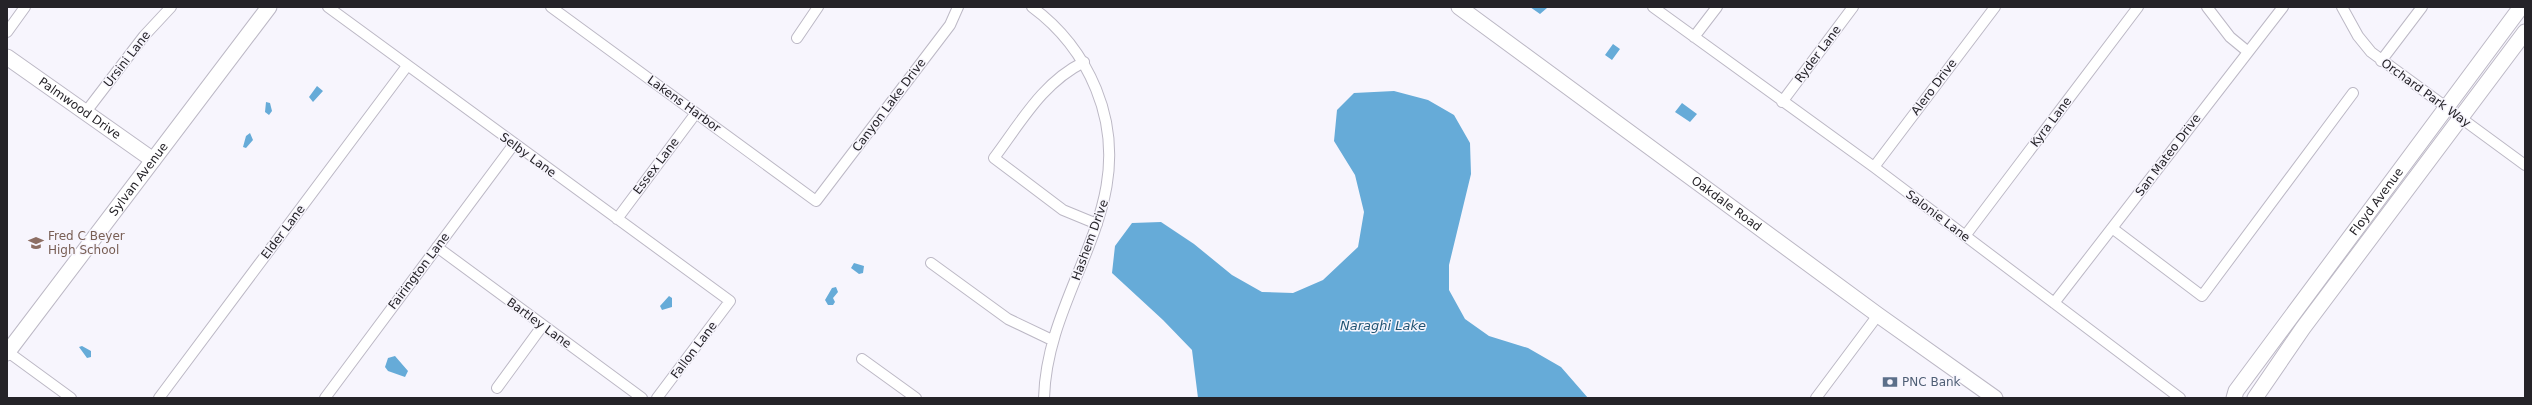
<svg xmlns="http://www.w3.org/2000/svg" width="2532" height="405" font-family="'DejaVu Sans',sans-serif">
<rect width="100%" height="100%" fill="#f7f5fd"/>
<path fill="#66abd8" d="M1530 7H1547V8L1540 14Z
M1613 44 1620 49 1612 60 1605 55Z
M317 86 323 91 313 102 309 97Z
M1394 91 1428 100 1454 115 1470 143 1471 174 1449 265V290L1465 319 1489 336 1528 348 1561 367 1588 398H1198L1192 350 1163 320 1112 273 1115 246 1132 223 1161 222 1194 244 1232 275 1262 292 1293 293 1323 280 1358 247 1364 212 1355 175 1334 141 1337 110 1354 93Z
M266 102 270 103 272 111 269 115 265 112Z
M1682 103 1697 114 1690 122 1675 112Z
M250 133 253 140 246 148 243 147 246 136Z
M854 263 864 266 863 273 859 274 851 268Z
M832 288 836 287 838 292 833 298 835 302 833 305H828L825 300Z
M669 296 672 298V307L662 310 660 306Z
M82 346 91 351V357L87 358 79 347Z
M395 356 408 371 405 377 388 371 385 367 388 358Z"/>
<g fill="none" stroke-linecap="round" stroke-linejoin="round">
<g stroke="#bcb8c5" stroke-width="12">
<path id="street" d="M328 7 730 301 657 398
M551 7 816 201 950 25 958 7
M1032 7C1062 29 1082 55 1096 89 1144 206 1047 286 1044 398
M1653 7 1874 167 2180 398
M2207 7 2230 37 2247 51
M2342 7 2358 36 2371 52 2525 165
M7 32 25 7
M1694 37 1717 7
M797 38 818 7
M2381 61 2422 7
M1084 62C1043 82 1021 122 994 158L1063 210 1097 224
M1782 102 1853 7
M85 113 144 36 171 7
M1874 167 1995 7
M617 219 696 113
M2112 228 2202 296 2353 93
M1965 236 2138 7
M437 247 642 398
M931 263 1008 319 1052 340
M2054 303 2283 7
M8 352 71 398
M862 359 916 398
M497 388 543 325
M159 398 407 66
M325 398 514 144
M1816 398 1878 315"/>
</g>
<g stroke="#bcb8c5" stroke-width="17">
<g id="secondary">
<path id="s1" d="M1459 7 1878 315 1995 398"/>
<path id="s2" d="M7 57 153 160"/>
<path id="s3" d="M7 353 269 7"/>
<path id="s4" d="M2234 398 2236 391 2521 7"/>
<path d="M2255 398 2303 328 2525 32"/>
</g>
</g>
<use href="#street" stroke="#fff" stroke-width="10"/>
<use href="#secondary" stroke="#fff" stroke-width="15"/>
</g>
<defs>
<g id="school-bare" transform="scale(1.2)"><path d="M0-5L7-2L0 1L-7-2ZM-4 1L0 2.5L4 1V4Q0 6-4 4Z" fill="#8d6e63" stroke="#f7f5fd" stroke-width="2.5" paint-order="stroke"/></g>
<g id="bank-bare" transform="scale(1.2)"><path d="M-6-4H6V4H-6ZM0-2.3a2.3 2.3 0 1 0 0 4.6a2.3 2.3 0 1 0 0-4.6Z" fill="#5c6f8a" stroke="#f7f5fd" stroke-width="2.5" paint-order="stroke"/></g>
</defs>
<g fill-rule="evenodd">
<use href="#school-bare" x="36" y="243"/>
<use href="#bank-bare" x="1890" y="382"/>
</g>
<g text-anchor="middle" stroke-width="3" stroke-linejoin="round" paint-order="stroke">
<g font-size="12" fill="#252328" stroke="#f7f5fd">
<text transform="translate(1818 54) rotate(-53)" y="4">Ryder Lane</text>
<text transform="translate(127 59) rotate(-52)" y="4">Ursini Lane</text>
<text transform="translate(1934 87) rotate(-53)" y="4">Alero Drive</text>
<text transform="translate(2426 93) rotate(36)" y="4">Orchard Park Way</text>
<text transform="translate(684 104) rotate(36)" y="4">Lakens Harbor</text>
<text transform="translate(889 105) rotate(-53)" y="4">Canyon Lake Drive</text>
<text dy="4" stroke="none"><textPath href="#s2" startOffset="89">Palmwood Drive</textPath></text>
<text transform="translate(2051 122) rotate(-53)" y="4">Kyra Lane</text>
<text transform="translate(528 155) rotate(36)" y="4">Selby Lane</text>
<text transform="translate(2168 155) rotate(-53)" y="4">San Mateo Drive</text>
<text transform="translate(656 166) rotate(-53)" y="4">Essex Lane</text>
<text dy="4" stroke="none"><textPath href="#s3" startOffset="218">Sylvan Avenue</textPath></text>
<text dy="4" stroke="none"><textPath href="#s4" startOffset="243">Floyd Avenue</textPath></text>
<text dy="4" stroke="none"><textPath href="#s1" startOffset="332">Oakdale Road</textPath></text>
<text transform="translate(1938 216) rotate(37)" y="4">Salonie Lane</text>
<text transform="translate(283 232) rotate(-53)" y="4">Elder Lane</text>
<text transform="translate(1090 240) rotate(-70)" y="4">Hashem Drive</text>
<text transform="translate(419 271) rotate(-53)" y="4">Fairington Lane</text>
<text transform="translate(539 323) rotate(36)" y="4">Bartley Lane</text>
<text transform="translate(694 350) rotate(-53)" y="4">Fallon Lane</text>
</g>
<g font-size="12" fill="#785e54" stroke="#f7f5fd" text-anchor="start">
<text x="48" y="240">Fred C Beyer<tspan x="48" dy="14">High School</tspan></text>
</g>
<g font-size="12" fill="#4e5e75" stroke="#f7f5fd" text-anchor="start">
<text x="1902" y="386">PNC Bank</text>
</g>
<g font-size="13" font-style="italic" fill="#215474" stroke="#f7f5fd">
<text x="1383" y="330">Naraghi Lake</text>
</g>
</g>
<rect width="2532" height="405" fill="none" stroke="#252328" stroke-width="16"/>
</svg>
